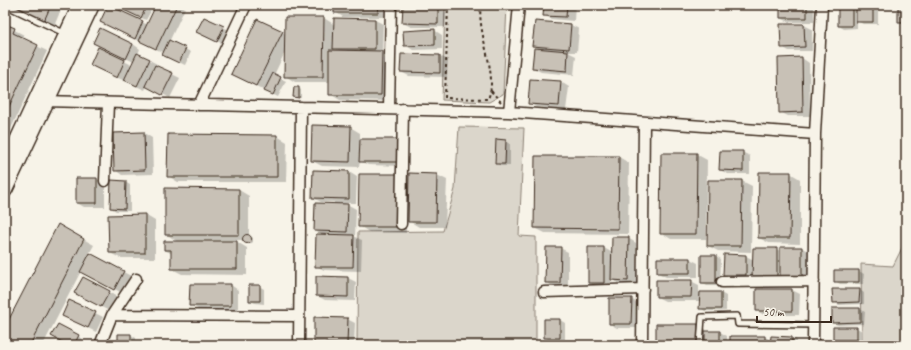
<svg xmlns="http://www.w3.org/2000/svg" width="911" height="350" font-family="Caveat,sans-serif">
<rect width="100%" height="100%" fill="#f7f3e8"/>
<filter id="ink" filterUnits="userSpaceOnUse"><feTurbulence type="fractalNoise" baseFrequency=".025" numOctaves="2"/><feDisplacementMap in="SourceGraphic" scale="8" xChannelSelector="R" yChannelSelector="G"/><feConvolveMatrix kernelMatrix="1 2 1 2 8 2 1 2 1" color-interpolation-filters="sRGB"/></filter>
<g filter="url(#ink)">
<path fill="#dbd6cb" stroke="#8b8074" d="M445 5H507L503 94 489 102 442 100Z
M459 127 524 128 519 236 536 237V345H357L358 232 443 231 455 189Z
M906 240V345H862L861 264 893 266Z"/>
<path fill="#0003" fill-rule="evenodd" d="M10 5H63L54 26Z
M114 5H140L151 11 146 20Z
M152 5H179L185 8 169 42 191 52 185 65 168 57 164 53 109 26V6L148 25 156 7Z
M335 5H386V17H343L335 12Z
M412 5H443V7H436L446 12 445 27H411L403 23 416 8Z
M545 5H575L574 21 551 19 544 15Z
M781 5H814V22H789L781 18Z
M839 5H878V24H863L857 21V28L844 29 839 26Z
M899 5H906V24L899 21Z
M204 18 229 30 223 44 203 34Z
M324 18 335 25 375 20 383 24 382 52 391 58V101L340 100 330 94V82H295L285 76V52L274 75 286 81 278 97 232 74 282 32 286 34ZM333 47 340 51H333Z
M536 22 571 25 579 29 577 52H568L576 56 574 75 541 72 533 68 541 50 533 45Z
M5 25 24 35 22 39 47 51 8 135 5 134Z
M804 25 812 29V51H789L782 47Z
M434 30 442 35V49L413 50 405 45Z
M133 44 140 49 138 54 157 64 156 66 180 78 170 98 147 86 145 90 98 69V48L132 65 134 62 102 47Z
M440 56 448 60 447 77 409 76 401 72Z
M802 58 809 63 810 116H788L780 112Z
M561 82 569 87 566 110 536 107 529 103Z
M299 88 301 90V98L294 97Z
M350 127 360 133V140H397L404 166 368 165 360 161 359 167 322 166 312 161Z
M144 133 152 138 153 174 122 175 115 170Z
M277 136 287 142 286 182H178L168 176Z
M505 141 510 144V166H501L496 163Z
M742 152 750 156V174H728L720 170Z
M696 154 707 160 706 239H671L661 233Z
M619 157 629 163 628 234 545 233 535 228Z
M349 172 357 177 356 203H345L356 209 355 237 362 240 361 271 324 270 316 266 323 235 315 231 334 204V202H321L313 198Z
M790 173 800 179V244L769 243 759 238Z
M397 175 407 181 406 233 369 232 359 226Z
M437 175 447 180 445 227H419L409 221Z
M77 179H97L105 183V207H84L77 203Z
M742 181 752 186 751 252 718 251 708 246Z
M125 182 130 185V211H116L111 208Z
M166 189 239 190 249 196V235L253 238V242L250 244 244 240H234L247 248V275L182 274 172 269V254L165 250 178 242 166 234Z
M145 215 155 221V258H120L110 253Z
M58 225 94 245 89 254 131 276 122 293 81 271 43 345H12L5 341V328Z
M628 238 636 243V284H620L611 279V287H596L589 282 604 248 613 253Z
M560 248 568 252V287H554L546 282Z
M802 248 810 252 809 280 732 279 724 275 725 255 746 256 754 260 777 249 781 252Z
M716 256 721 259 720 286H707L702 283Z
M658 259H690L698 263V277H666L658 273Z
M859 271 864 274 863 284H840L835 281Z
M348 278 356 282 355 301 325 300 317 296Z
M691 281 699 285V293H721L726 296V311H705L700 308V301H665L657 297Z
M231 285 238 290V310L198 309 190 305Z
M259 286 264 289V304L255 303 250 301Z
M792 290 800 294 799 315H764L757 311Z
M860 290 864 293V304L839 305 834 302Z
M109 292 117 297 109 311 83 297Z
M631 299 639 304V328H617L610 324Z
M860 309 865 312 864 324 838 325 833 323Z
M95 313 103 317 96 332 63 316Z
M347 319 355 323 354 345H320L315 342Z
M560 320 565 323V341H550L545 338Z
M698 325 706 329V332H720L727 336V345H657Z
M857 328 862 331V342H839L834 339Z
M131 335 136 338V345H119Z
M78 336 83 339 80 345H69Z
M731 337H765L772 341V337L792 338 797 340V345H731Z"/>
<path fill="#c8c1b6" stroke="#3b2a1e" d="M8 5H51L44 21Z
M108 5 143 21 135 39 100 22Z
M113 5H142L146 7 141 18Z
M156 5H177L156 49 139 41Z
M334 5H379L378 13H334Z
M544 5H567L566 17 543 16Z
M780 5H807V18H780Z
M838 5H852V26H838Z
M856 5H873V22H856Z
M898 5H906V22H898Z
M403 6 438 7V24L402 23Z
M204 17 224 26 217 42 196 32Z
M285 17H324L323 77H284Z
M334 18 375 19V49H333Z
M257 19 283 31 256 86 231 74Z
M535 21 571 24 569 49 532 46Z
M5 24 15 28 13 33 38 45 5 115Z
M780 24H804L805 47 781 48Z
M100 28 133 44 126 59 93 43Z
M435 29V45L404 46 403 31Z
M169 40 186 48 179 63 162 55Z
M98 47 125 60 117 78 90 65Z
M534 48 568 51 567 71 532 68Z
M329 50 382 51 381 95H329Z
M137 53 150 59 137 86 124 80Z
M401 54 440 55V73L400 72Z
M802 57 803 112 779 113 778 58Z
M155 65 173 73 162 95 145 86Z
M273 73 281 77 273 95 264 91Z
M530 79 561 81 559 106 528 104Z
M294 87H299V98L293 97Z
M312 125 351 126 350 162 311 161Z
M144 132 145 170 114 171 113 133Z
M168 134 277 135V177H167Z
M360 139H398L397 162H359Z
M496 139 506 140 505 164H495Z
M720 151H743V171L719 170Z
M661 153H697L696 234H660Z
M535 156H619L618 229 534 228Z
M313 170 349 171V199L312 198Z
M759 172H791L790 238H758Z
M409 173 437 174 436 222H408Z
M359 174H397L396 227H358Z
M76 178H97V203H76Z
M111 180 126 181 125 209 110 208Z
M708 180H742L741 246H707Z
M165 188 239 189V235H165Z
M315 203 348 204 347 232 314 231Z
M145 214V253H109L108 215Z
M58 224 84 239 30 345H12L5 342V327Z
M316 234 354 235 353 267H315Z
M242.5 239a4.5 4.5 0 1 1 9 0a4.5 4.5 0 1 1-9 0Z
M612 237H629L628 281 611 280Z
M164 241H237V269H171V250H164Z
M546 247H561L560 283H545Z
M588 247H604V283H588Z
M780 247H802V276H780Z
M753 248H777V277H752Z
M90 253 124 271 114 290 80 272Z
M724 254 746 255V275H723Z
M701 255H716V283H701Z
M657 258H690V273H657Z
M834 270H859V282H834Z
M316 276 348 277V297L316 296Z
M83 277 110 291 101 307 74 293Z
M656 280H692L691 297H656Z
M190 284H231V306H189Z
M249 285H260V301H249Z
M756 289H792V311H756Z
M832 289H860L859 302 833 303Z
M700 292H721V309H699Z
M609 298H632L631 324H609Z
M69 300 96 312 88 328 62 316Z
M832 308H860V322L832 323Z
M314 317 348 318 347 344 314 343Z
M544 319H560V338H544Z
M58 324 79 335 74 345H68L51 336Z
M656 324H698V345H656Z
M833 327H857V340H833Z
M705 331H720V345H705Z
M118 334H131V345H118Z
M730 336H765V345H730Z
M771 336 792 337V345H770Z"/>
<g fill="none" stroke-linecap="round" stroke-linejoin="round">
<g stroke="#3b2a1e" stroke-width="8">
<path id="service" d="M5 5 66 34
M700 345 702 317 737 316 738 324 813 325"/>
</g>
<g stroke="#3b2a1e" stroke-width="13">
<path id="minor" d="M42 101 509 112 815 134
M199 105 246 5
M389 109 391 5
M509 112 519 5
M105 181 108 103
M401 224 403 109
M722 282 814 281
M544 292 643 289
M112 315 299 316
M100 345 112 315 136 279
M299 345 301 107
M642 345 644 122
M813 345 815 134 822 5"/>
</g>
<g stroke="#3b2a1e" stroke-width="17">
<path id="secondary" d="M5 166 80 5
M5 190 92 5"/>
</g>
<path stroke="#3b2a1e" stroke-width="2" stroke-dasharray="3 3" stroke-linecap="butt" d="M448 5 445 98 488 99C499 73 476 33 481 5
M491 91 501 102"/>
<use href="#service" stroke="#f7f3e8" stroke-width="5"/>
<use href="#minor" stroke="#f7f3e8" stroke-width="10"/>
<use href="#secondary" stroke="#f7f3e8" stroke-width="14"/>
</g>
</g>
<rect width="911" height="350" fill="none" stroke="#f7f3e8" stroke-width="20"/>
<rect x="10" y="10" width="891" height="330" fill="none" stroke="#3b2a1e" stroke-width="1.5" filter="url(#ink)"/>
<path d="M757 316v6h74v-6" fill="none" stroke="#3b2a1e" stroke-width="2"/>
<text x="763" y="316" font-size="12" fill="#3b2a1e" stroke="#f7f3e8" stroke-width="3" paint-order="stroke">50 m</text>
</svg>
